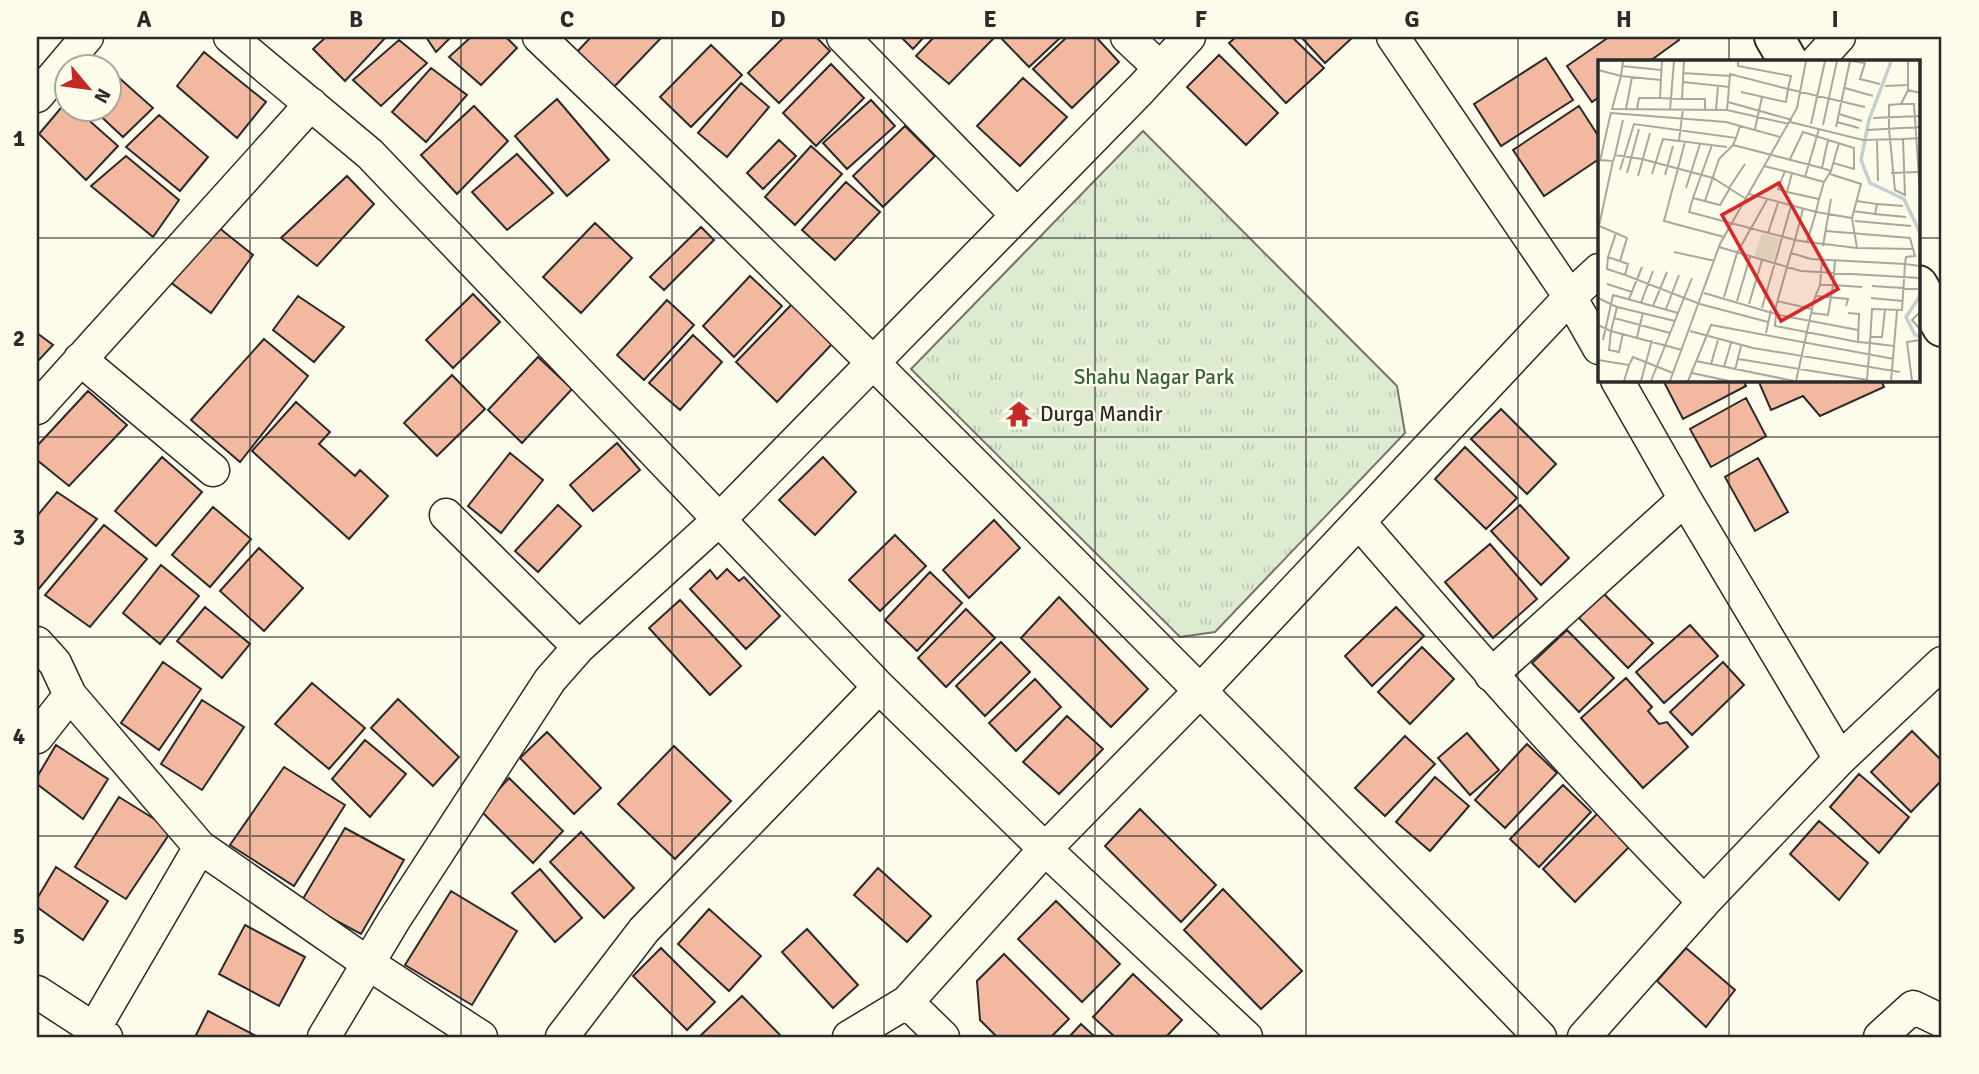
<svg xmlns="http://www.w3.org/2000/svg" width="1979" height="1074" font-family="Signika,sans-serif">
<defs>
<pattern id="grass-tufts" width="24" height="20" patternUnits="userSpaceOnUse" patternTransform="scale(1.75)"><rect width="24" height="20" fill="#deebd1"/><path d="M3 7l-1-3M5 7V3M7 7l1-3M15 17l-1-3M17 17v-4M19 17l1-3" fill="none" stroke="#bfcab4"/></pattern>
</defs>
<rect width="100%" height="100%" fill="#fdfbea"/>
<path fill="url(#grass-tufts)" stroke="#74746e" stroke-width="2" d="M1143 131 1397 386 1405 433 1215 632 1180 637 911 369Z"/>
<path fill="#f2b8a0" stroke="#2b2b2b" stroke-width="2" d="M326 37H386L345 81 313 49Z
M426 37H451L436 52Z
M471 37H506L517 48 481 85 449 57Z
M591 37H662L612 89 575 54Z
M784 37H816L830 51 779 103 748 73Z
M901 37H924L913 49Z
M934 37H993L994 38 949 84 916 56Z
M1000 37H1061L1029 67Z
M1067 37H1096L1119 62 1072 108 1033 69Z
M1236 37H1292L1324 68 1286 103 1229 43Z
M1301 37H1353L1325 63Z
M1609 37H1677L1679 40 1650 61H1599V97L1592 102 1567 66Z
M399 40 427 63 381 106 353 80Z
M711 45 742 75 691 127 660 97Z
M204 52 266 102 237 138 177 86Z
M1219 55 1278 113 1246 145 1187 87Z
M1546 58 1573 100 1501 146 1474 104Z
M831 64 864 98 816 146 783 113Z
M108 68 153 108 123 137 92 108H108Z
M431 68 467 95 426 142 392 112Z
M1023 78 1067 117 1020 166 977 126Z
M741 83 769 107 727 157 698 133Z
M557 99 609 160 567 196 515 136Z
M871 100 895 126 847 169 823 143Z
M66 102V108H75L118 146 86 180 39 134Z
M474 106 508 141 457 194 421 155Z
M1579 106 1599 137V159L1544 196 1513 150Z
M159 115 208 157 180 191 126 147Z
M905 126 935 156 883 207 853 176Z
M779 140 796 156 763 189 747 173Z
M811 146 842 174 795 225 765 197Z
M517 154 553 193 507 230 472 192Z
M126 156 179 200 153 237 91 186Z
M347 176 374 204 317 266 281 238Z
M846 182 880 212 835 260 802 230Z
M595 223 632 258 581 313 543 277Z
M218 227 253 255 211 313 169 281Z
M701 227 714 240 664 290 650 277Z
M750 276 782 306 734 357 703 326Z
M473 294 500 322 453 368 426 340Z
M298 296 344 327 314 362 273 330Z
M667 300 694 325 644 380 617 355Z
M792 304 833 343 777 402 736 362Z
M37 333 53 345 37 362Z
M693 335 722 362 680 410 649 383Z
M264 339 308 376 240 462 191 420Z
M538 357 572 389 522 443 488 410Z
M452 375 485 409 437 456 404 423Z
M1663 380H1743L1746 386 1683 419Z
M1758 380H1881L1884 387 1820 416 1803 396 1771 410Z
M88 391 127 425 69 486 37 460V446Z
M1746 398 1766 436 1711 467 1690 429Z
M296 402 330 432 319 444 355 476 360 470 388 496 349 539 252 451Z
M1501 409 1556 464 1527 494 1471 439Z
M617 443 640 470 593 511 570 485Z
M1465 447 1517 498 1486 529 1435 479Z
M510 453 543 480 501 533 468 506Z
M162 457 202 492 156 546 115 511Z
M823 457 856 492 815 535 779 500Z
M1758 458 1788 512 1755 531 1725 477Z
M57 492 97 519 37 591V516Z
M558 505 581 526 538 572 515 551Z
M1520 505 1569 558 1541 585 1491 531Z
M213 507 251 539 210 587 172 555Z
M994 520 1020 548 969 598 943 570Z
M104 525 147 559 90 627 45 595Z
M895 535 926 566 880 611 849 580Z
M1490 544 1537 599 1493 638 1445 582Z
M259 548 303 588 264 631 220 591Z
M161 565 199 596 160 644 123 613Z
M727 569 739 581 744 577 780 616 746 649 690 589 710 570 717 579Z
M930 572 962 603 917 651 885 620Z
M1603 593 1653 643 1628 668 1579 618Z
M1059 597 1148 689 1111 727 1021 638Z
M680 600 741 666 710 695 649 628Z
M205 607 250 644 222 678 177 641Z
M1396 607 1424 636 1372 686 1345 656Z
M966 609 995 638 946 687 918 658Z
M1690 625 1718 656 1664 703 1636 672Z
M1567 630 1614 678 1579 712 1532 663Z
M1001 642 1030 672 985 716 956 686Z
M1422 647 1454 679 1410 724 1378 692Z
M163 662 201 689 159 750 121 723Z
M1723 662 1744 685 1692 735 1670 712Z
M1626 678 1652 707 1648 711 1659 724 1667 722 1688 747 1643 788 1581 718Z
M1035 679 1061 707 1016 751 989 723Z
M312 683 365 728 329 769 275 724Z
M398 699 459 757 433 786 371 728Z
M202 700 244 727 202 790 161 764Z
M1067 716 1103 749 1059 794 1023 762Z
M1912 731 1942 761V780L1911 812 1871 772Z
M547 732 601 788 574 814 520 758Z
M1467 733 1499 770 1470 795 1438 758Z
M1405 736 1435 764 1385 816 1355 788Z
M365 740 406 774 370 817 332 779Z
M1527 744 1557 773 1505 828 1475 800Z
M56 745 108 779 83 819 37 784V777Z
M674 746 731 801 675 859 618 804Z
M284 767 345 805 294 886 230 845Z
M1859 774 1909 817 1879 853 1830 807Z
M1435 777 1469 806 1430 851 1396 822Z
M509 778 563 831 533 863 480 810Z
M1563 785 1591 812 1539 867 1510 839Z
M119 797 172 830 126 899 75 867Z
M1140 809 1216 885 1181 922 1105 846Z
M1598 813 1630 846 1575 902 1543 869Z
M1819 821 1868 863 1839 900 1790 854Z
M345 828 404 860 361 934 301 902Z
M581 832 634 888 604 918 550 862Z
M56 867 108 901 83 940 37 907V899Z
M878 868 931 916 907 942 854 895Z
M540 869 582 918 555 942 512 893Z
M1223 889 1302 971 1261 1009 1184 930Z
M451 891 517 931 472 1005 405 965Z
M1056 901 1120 964 1082 1002 1018 939Z
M709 909 761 956 729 991 678 944Z
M245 925 305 957 279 1006 219 974Z
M807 929 858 985 833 1008 782 952Z
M661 948 715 1002 687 1030 633 976Z
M1686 948 1735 990 1706 1027 1657 981Z
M1004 954 1069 1019 1051 1037H997L980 1020 977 981Z
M1133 974 1182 1020 1166 1037H1115L1093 1017Z
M742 996 782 1037H699Z
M208 1011 258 1037H195Z
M1081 1024 1095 1037H1069Z"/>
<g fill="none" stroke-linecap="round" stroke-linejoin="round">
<g stroke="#2b2b2b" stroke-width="35">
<path id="minor" d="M230 37 370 154 879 687
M539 37C723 212 902 391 1081 571 1235 726 1389 880 1540 1037
M843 37 1017 215
M1127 37 1160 68
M1393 37 1570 297 1599 348
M1817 61 1839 37
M37 96 87 37
M80 359 213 470
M1617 380 1685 499 1840 759
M37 408 311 104
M446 515 579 647
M1359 522C1471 652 1584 780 1704 902
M37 643 55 663 70 695 200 847 94 1029 106 1037
M1491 675 1685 499
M37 737 70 695
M200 847 369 964 481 1037
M37 992 94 1029 89 1037
M324 1037 394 920 550 680 579 647 720 519 1141 89 1189 37
M562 1037 644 930 879 687 1045 849 1200 691 1570 297 1599 270
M849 1037 907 1002
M943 1037 907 1002 1045 849 1246 1037
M1584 1037 1704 902 1840 759 1942 663
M1880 1037 1913 1007 1942 1021"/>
</g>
<g stroke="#2b2b2b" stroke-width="42">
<path id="tertiary" d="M1774 37 1788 61
M1918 285 1942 327"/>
</g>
<use href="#minor" stroke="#fdfbea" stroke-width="32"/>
<use href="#tertiary" stroke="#fdfbea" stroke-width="38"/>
</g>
<path fill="none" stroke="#2b2b2b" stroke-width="2" stroke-opacity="0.55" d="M250 37V1037M461 37V1037M672 37V1037M884 37V1037M1095 37V1037M1306 37V1037M1518 37V1037M1729 37V61M37 238H1599M1918 238H1942M1729 380V1037M37 437H1942M37 637H1942M37 836H1942"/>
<defs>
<g id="temple-bare" transform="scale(2.1)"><path d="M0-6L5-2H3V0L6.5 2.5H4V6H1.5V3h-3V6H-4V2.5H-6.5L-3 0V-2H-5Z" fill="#c62828" stroke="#fdfbea" stroke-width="2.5" paint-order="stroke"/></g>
</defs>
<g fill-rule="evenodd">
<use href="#temple-bare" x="1019" y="414"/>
</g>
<g text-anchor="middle" stroke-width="5" stroke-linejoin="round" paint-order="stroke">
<g font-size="21" fill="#34623c" stroke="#fdfbea">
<text x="1154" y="384">Shahu Nagar Park</text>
</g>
<g font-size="21" fill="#2b2b2b" stroke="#fdfbea" text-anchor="start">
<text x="1040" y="421">Durga Mandir</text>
</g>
</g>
<g transform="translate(1598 60)">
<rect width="322" height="322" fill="#fdfbea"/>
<path d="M164 173 182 179 175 201 156 196Z" fill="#deebd1"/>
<path fill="none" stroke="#c7d0d0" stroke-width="3.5" d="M293 2 271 60 263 100 272 123 306 139 322 173M322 236 308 257 317 275 322 276"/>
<path fill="none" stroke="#a9a89e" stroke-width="2" d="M64 1 62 38 84 39M81 1H86L84 39H107V50M140 1V6L193 16 190 29 267 47M253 1 267 3 262 19 282 24M310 1V30L322 33M24 6 63 10M0 10 23 16 25 1M85 13 132 16M63 20 23 16 14 49 129 50 191 64M85 22 131 27 132 14 190 29 188 42 143 32M287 26 311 25M247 28 275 36M310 30 303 44H316L322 133M130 42 194 60M303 44 291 45V69L297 130 307 135 305 79 322 78M28 49 34 17M39 49 41 38H62M85 49 81 81 129 87M72 50 76 1M118 50 120 26M129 50 131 27M13 53 128 62 182 77M241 54 264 61M275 58 322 56M192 62 265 80 305 79M239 62 261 68M213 64 227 1M225 65 239 1M238 67 252 1M157 69 164 37M269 70 322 67M138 78 135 85 224 108 230 80M279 81 280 121M87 82 66 161 126 177M17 95 25 60M192 99 205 72 256 88V109L235 103M0 100 15 101 17 95 44 99 115 118 148 139M2 101 13 52M15 101 1 166 18 173 10 197 30 204 27 215 102 244 170 262M166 106 194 113M224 108 233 111 241 83M22 110 36 64 138 78 142 66M187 111 180 129 189 132M29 113 41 69M293 113 322 112M54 114 65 79 81 81M67 115 75 86M40 116 52 73M207 117 221 69M226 122 221 139 189 132 194 113 226 122 233 111M88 128 102 84M131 128 147 104M132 128 122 145 95 138 91 152 197 180 193 193 213 199 307 204 304 250 274 249 272 283 296 286 293 321M151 134 218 152 209 182 197 180 205 149M95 138 114 85M221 139 218 152 254 158 263 124 232 114M107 141 121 99 135 85M259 141 279 144 277 154 308 157M279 144 305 146M255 151 277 154M254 158 259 188 315 189 317 196 308 197 307 204 322 206M257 161 313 166M228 171 312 178 315 189M18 173 29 178 22 201M170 173 180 143M209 182 259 188M225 186 233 139M121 187 203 211 322 218M76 192 117 201M10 197 9 209 27 215M9 224 34 232M222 225 224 200M274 226 320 229M106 233 181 255 260 270M218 236 250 239 248 246M126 237 139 193 169 140M0 238 19 247M273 238 305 241M31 239 44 207M139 241 152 197M179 241 214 249M43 243 55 211M151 244 164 200M55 246 69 212M164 248 193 146M68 249 81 215M177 250 193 193M322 252 314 260 322 269M213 253 230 255 235 225 264 227M250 253 261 254 260 282 272 283 269 320M178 254 177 266 260 282M16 258 72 273M77 261 19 247 13 271 84 290M0 265 13 271 11 290 21 292 25 273M92 271 155 288 302 312M168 273 173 250M39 277 45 253M272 277H284L287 250M5 280 15 235 80 253M296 286 299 251M140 299 276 321M0 300 31 305 26 321M98 301 113 304 120 280M113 304 196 321M31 305 35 297 75 313M126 307 133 283M137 310 143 286M94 313 131 321M43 321 54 280M53 321 94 218M72 321 122 184 199 48 208 1M90 321 113 265 296 299M198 321 216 240 222 225H235L237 201M314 321 309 282 322 280"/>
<path fill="#d62828" fill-opacity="0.15" stroke="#d62828" stroke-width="3.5" d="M181 123 240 229 183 261 124 155Z"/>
<rect width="322" height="322" fill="none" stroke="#2b2b2b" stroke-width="3.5"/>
</g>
<rect width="1979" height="1074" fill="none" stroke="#fdfbea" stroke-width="77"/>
<g transform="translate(88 88) rotate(119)"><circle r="33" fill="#fdfbea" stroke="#a9a89e" stroke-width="2"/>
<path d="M0-5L12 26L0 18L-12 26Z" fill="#c62828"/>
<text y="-10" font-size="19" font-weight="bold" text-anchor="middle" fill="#2b2b2b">N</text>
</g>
<rect x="38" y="38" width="1902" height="998" fill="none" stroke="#2b2b2b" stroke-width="2.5"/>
<g font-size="23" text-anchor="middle" font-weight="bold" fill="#2b2b2b">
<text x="144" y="27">A</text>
<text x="356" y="27">B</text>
<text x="567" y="27">C</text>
<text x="778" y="27">D</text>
<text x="990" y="27">E</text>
<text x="1201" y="27">F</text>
<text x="1412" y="27">G</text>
<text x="1624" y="27">H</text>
<text x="1835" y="27">I</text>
<text x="19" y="146">1</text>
<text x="19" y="346">2</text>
<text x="19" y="545">3</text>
<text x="19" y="744">4</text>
<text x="19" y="944">5</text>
</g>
</svg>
